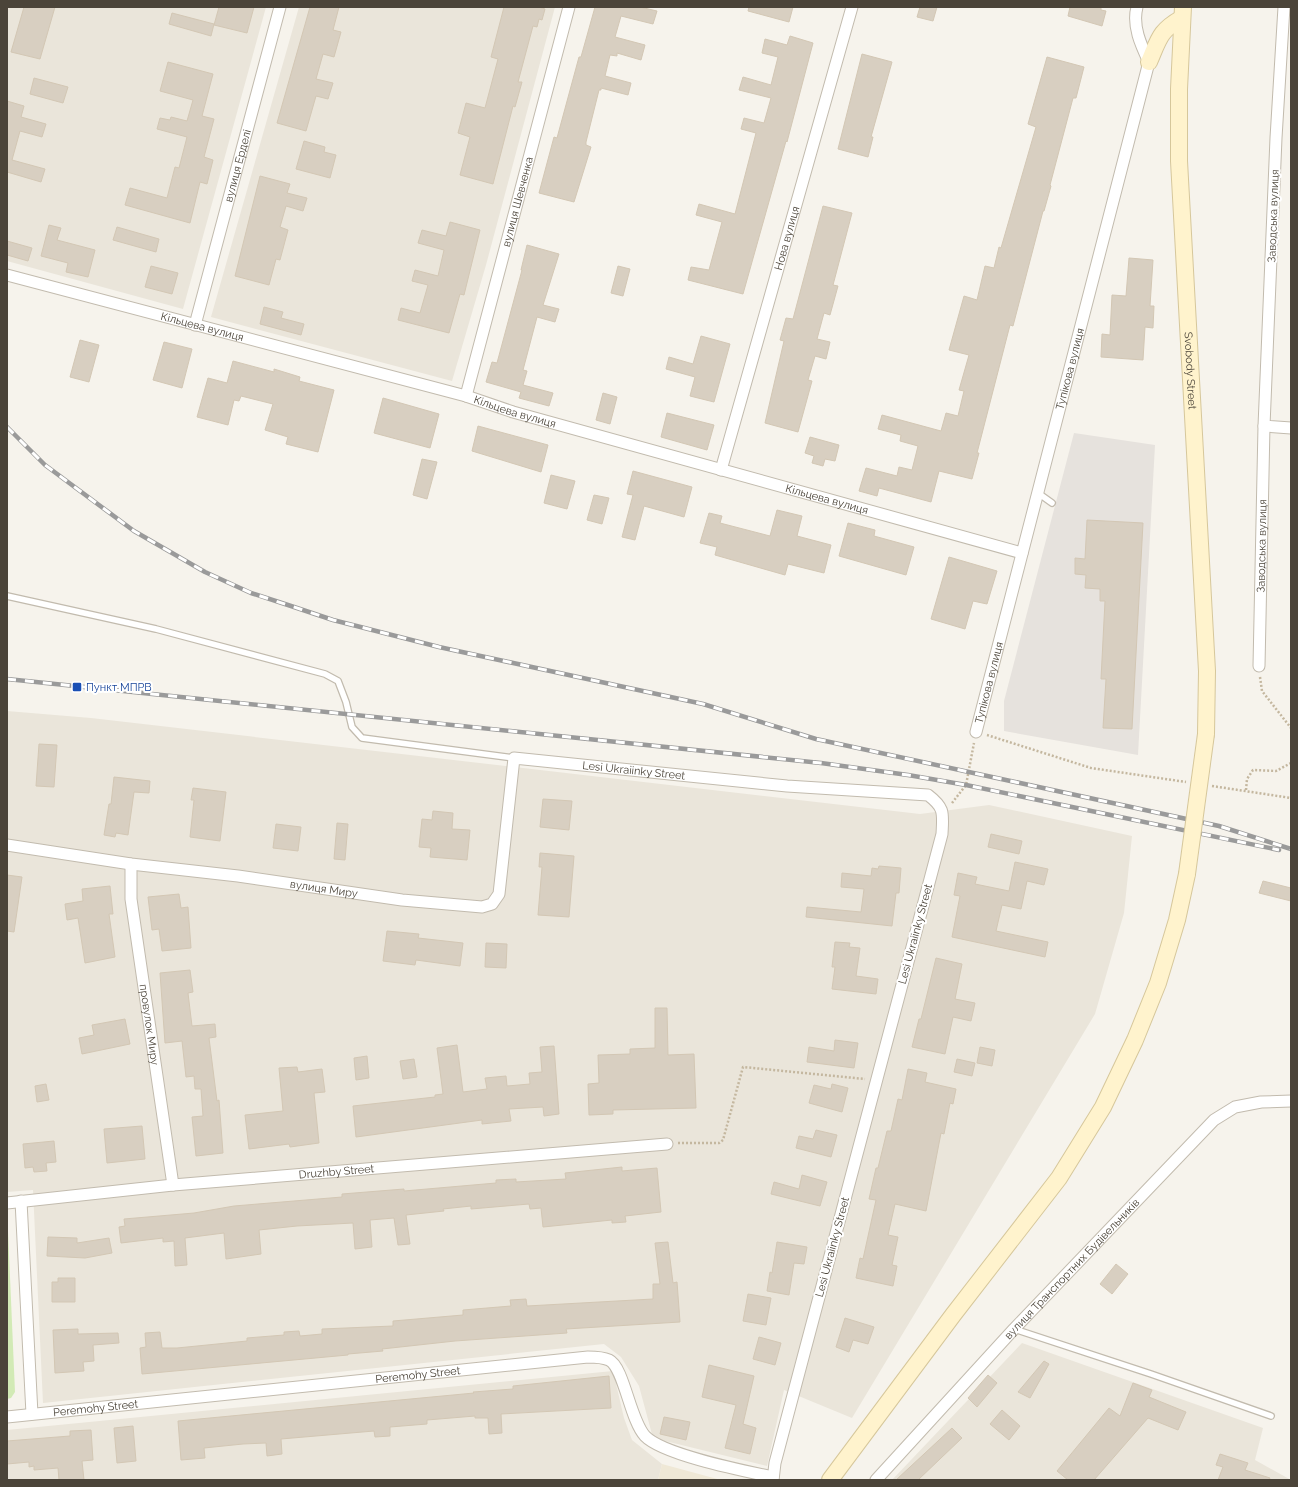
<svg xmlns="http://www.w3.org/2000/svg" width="1298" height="1487" font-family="Raleway,sans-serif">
<rect width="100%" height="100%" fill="#f6f3ec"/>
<path fill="#eae5da" d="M7 7H266L183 309 7 261Z
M299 7H555L486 265 452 381 211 317Z
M7 711 91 718 920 814 989 805 1132 836 1124 913 1095 1014 852 1418 784 1390 767 1466 653 1438 639 1386 621 1357 604 1344 43 1403 33 1190 7 1192Z
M1022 1343 1263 1428 1255 1460 1291 1480H892Z
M613 1371 624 1418 632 1440 662 1464 658 1480H7V1430Z"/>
<path fill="#e6e2dd" d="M1074 433 1155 445 1138 755 1004 731V701Z"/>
<path fill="#efe8d6" d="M662 1464 721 1480H658Z"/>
<path fill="#d2eab5" d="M8 1231 15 1392 11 1398 7 1399Z"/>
<path fill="#d8cfc1" stroke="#d3c7b4" d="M24 7H55L40 59 11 52Z
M219 7H254L247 33 214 25Z
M310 7H339L333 30 341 32 334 57 323 54 316 79 333 83 328 99 316 96 306 131 277 123Z
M504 7H539L545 9 542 20 539 19 537 27 533 26 518 82H522L515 107 513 106 493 184 460 175 470 137 458 133 466 103 485 108 498 59 491 57Z
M595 7H640L657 11 653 24 621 16 615 37 645 45 641 60 617 53V56L610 55 605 76 631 83 628 95 601 88V90H599L586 142V145L591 147 574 202 539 193 554 137 557 138 579 57H581Z
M749 7H793L789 22 748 11Z
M920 7H937L933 21 917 17Z
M1070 7H1101V10L1106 11 1102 26 1068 16Z
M172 13 214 24 211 36 169 24Z
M790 36 813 43 787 142 786 141 743 294 688 280 691 267 709 270 722 222 696 215 699 204 735 214 756 133 741 129 744 118 764 123 771 98 739 90 743 77 771 85 778 57 762 53 765 39 787 45Z
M862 54 892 62 871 137H873L868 157 838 149Z
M1047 57 1084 67 1076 98H1073L1050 185 1051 186 1044 211H1043L1013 326 1010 325 977 453H979L972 479 939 471 931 502 879 488 877 496 859 491 866 468 897 476 899 467 912 470 918 446 900 441 901 435 878 429 882 415 941 431 946 413 958 416 964 391 959 390 969 355 949 350 964 296 977 300 985 266 994 268 999 247 1001 248 1036 127 1028 124Z
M168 62 213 74 202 116 214 119 204 157 213 160 207 184 200 182 190 223 125 205 130 188 167 198 175 167 179 168 187 137 157 129 160 118 170 120 171 117 187 121 193 100 160 91Z
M34 78 68 87 63 103 30 94Z
M7 101 24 106 21 117 46 124 42 137 20 131 12 160 45 169 41 182 7 172Z
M304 141 325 147 324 152 336 155 330 178 296 169Z
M260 176 290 184 287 193 307 198 303 211 286 206 280 227 288 230 280 260 276 259 269 285 235 276Z
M823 206 852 213 833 285 838 286 830 315 824 313 817 339 830 342 826 359 815 356 808 380 812 381 798 432 765 423 784 341 780 340 786 318 793 319Z
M450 222 480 230 464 295 460 294 449 333 398 320 401 308 420 313 428 285 412 281 415 270 438 276 444 250 418 243 422 230 446 236Z
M49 225 61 228 57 240 95 250 88 277 66 272 68 263 41 256Z
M117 227 159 239 156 252 113 240Z
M7 241 32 248 28 261 7 255Z
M527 245 559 254 543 305 559 309 555 322 537 317 523 370 527 371 523 385 553 393 549 406 519 398 521 392 486 382 492 362 497 363 522 270H521Z
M1129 258 1153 260 1150 306H1154L1153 328 1145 327 1143 360 1101 357 1102 334 1110 335 1112 295 1126 296Z
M151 266 178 273 172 294 145 287Z
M618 266 630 269 623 296 611 293Z
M264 307 283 312 281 318 304 324 301 335 260 324Z
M701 336 730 344 714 402 690 396 695 377 666 369 669 357 693 364Z
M80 340 99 345 89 382 70 377Z
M164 342 192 349 182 388 153 380Z
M233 361 274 372V369L300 377 299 381 334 390 318 452 286 444 288 437 265 430 273 404 241 396 239 401 234 400 228 425 197 417 208 378 227 383Z
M603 393 617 397 610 424 596 420Z
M383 398 439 414 430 448 374 433Z
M667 413 714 425 707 450 661 437Z
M478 426 548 445 541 472 472 451Z
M810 437 839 445 835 461 825 459 823 466 812 463 814 456 805 453Z
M422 459 437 462 427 499 413 495Z
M633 471 692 487 684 517 644 506 635 540 622 537 633 495 627 494Z
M551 475 575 481 567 509 544 503Z
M594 495 609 498 602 524 587 520Z
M777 510 802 516 797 536 831 545 824 573 788 564 785 575 715 555 717 547 700 543 709 513 722 516 720 523 770 536Z
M1087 520 1143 523 1132 729 1103 728 1106 679H1101L1105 601H1100V589L1085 588 1086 575 1075 574V558L1085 559Z
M848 523 875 530 874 536 914 547 906 575 839 556Z
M949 557 997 571 987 604 973 601 965 629 931 619Z
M39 744 57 745 54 787 36 786Z
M114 777 150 781 149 793 134 792 128 835 116 833 115 837 104 835 109 804H111Z
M193 788 226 792 220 841 190 837 194 800H191Z
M543 799 572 801 569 830 540 827Z
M433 811 453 813 452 829 470 830 467 860 430 857 431 848 419 847 422 819 432 820Z
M337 823 348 824 345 860 334 859Z
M276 824 301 827 298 851 273 848Z
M991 834 1022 841 1019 854 988 847Z
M540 853 574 856 569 917 538 915 542 867H539Z
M1015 862 1048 869 1044 885 1027 881 1021 909 1002 905 996 931 1048 942 1045 957 952 937 960 896 954 895 958 873 977 877 975 884 1009 891Z
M879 866 901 868 899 893H896L892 926 806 917 807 907 861 912 864 889 841 887 842 873 871 876 872 868 878 869Z
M7 875 22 877 14 932 7 931Z
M1263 881 1291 888V901L1259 893Z
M110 886 113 914H109L115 957 85 963 78 918 67 920 65 904 83 901 82 889Z
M179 894 181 908 188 907 191 948 162 951 159 929 152 930 148 897Z
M387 931 419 934 418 938 463 943 460 966 416 960 415 965 383 961Z
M835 942 850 943 849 947 860 948 856 976 878 979 876 994 832 989 835 967H832Z
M486 943 507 944 506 968 485 967Z
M936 958 962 964 955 999 975 1003 971 1021 953 1017 945 1054 912 1047 919 1019H921Z
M190 970 193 992 188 993 192 1026 215 1024 216 1037 209 1038 217 1101 219 1100 223 1153 196 1156 192 1117 203 1116 201 1089H195L194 1076 186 1077 182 1041 165 1043 160 973Z
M655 1008H667L668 1055 694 1054 696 1108 613 1110V1114L589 1115 588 1084 599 1083 598 1055 630 1054V1049L655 1048Z
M125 1019 130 1044 82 1054 79 1038 94 1035 92 1025Z
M835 1040 858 1043 854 1068 807 1062 809 1047 834 1051Z
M457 1045 463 1092 487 1089 485 1078 506 1076 507 1086 530 1084 529 1073 542 1072 540 1047 554 1046 559 1114 544 1116 543 1107 509 1109 511 1121 482 1124V1120L356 1137 353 1106 435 1097V1095L443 1094 437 1048Z
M980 1047 995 1050 992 1066 977 1063Z
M367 1056 369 1078 356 1080 354 1058Z
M414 1059 417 1077 403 1079 400 1061Z
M957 1059 975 1063 972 1076 954 1072Z
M297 1067 298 1072 322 1069 325 1092 314 1093 319 1143 290 1147 289 1144 249 1149 245 1115 283 1111 279 1068Z
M908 1069 927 1073 925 1082 956 1089 953 1104 950 1103 944 1134 941 1133 926 1211 895 1204 888 1235 898 1237 892 1265 897 1266 893 1286 856 1278 860 1258 863 1259 876 1200 869 1199 876 1168H878L887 1131H891L898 1099 902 1100Z
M46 1084 49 1100 37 1102 35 1086Z
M832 1084 848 1088 842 1112 809 1103 814 1085 831 1089Z
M142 1126 145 1159 107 1163 104 1129Z
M816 1130 837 1135 831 1157 796 1148 799 1136 813 1139Z
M54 1141 56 1162 46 1163 47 1171 34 1172 33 1167 25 1168 23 1144Z
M622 1167V1171L657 1168 661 1212 625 1216 626 1222 612 1223V1220L543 1227 541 1208 530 1209 529 1204 471 1209V1206L443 1209 444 1211 406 1215 410 1244 398 1245 394 1218 370 1220 372 1247 355 1249 353 1223 297 1226 259 1230 261 1254 226 1259 224 1233 185 1238 187 1265 175 1266 174 1241 163 1242V1238L121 1243 119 1227 125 1226 124 1219 194 1213 234 1206 342 1197V1194L404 1189V1191L496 1183V1180L516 1179V1182L566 1179 565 1173Z
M802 1175 827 1182 820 1206 771 1194 774 1182 799 1189Z
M48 1237 77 1238V1243L109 1238 112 1253 85 1258 47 1256Z
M668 1242 673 1283 677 1282 680 1322 566 1329 567 1333 455 1341 382 1349 383 1351 348 1354V1355L142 1374 140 1348 146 1347 145 1333 160 1332 162 1348H177L247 1341V1338L284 1335V1332L299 1331 300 1336 322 1334V1329L393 1326V1321L463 1315V1310L511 1306 510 1300 526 1299 527 1306 653 1299V1284H660L655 1243Z
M777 1242 807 1247 804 1264 794 1263 789 1295 767 1291 770 1272 772 1273Z
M1116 1264 1128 1274 1112 1294 1100 1284Z
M58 1278H75V1302H52V1282H58Z
M748 1294 771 1298 766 1325 743 1321Z
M845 1318 874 1327 868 1344 853 1340 849 1352 836 1347Z
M78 1329V1334L118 1333 119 1343 93 1345 94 1361 83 1362 84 1371 55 1373 53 1330Z
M759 1337 781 1343 775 1365 753 1359Z
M1044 1361 1049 1364 1030 1398 1018 1392Z
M709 1365 754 1376 743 1424 756 1428 750 1454 725 1448 736 1405 702 1397Z
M988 1375 997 1383 977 1407 968 1398Z
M609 1376 611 1408 501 1414 502 1433 489 1434 488 1418H475V1416L427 1420V1424L390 1427V1436L375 1437 374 1431 281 1439 282 1454 267 1456 266 1443 243 1444 204 1448 205 1458 181 1460 178 1421 474 1393 473 1392 513 1389V1386Z
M1133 1383 1152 1390 1149 1397 1186 1412 1178 1430 1148 1418 1094 1480H1068L1057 1471 1109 1408 1120 1416Z
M1002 1410 1020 1426 1009 1440 990 1424Z
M664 1417 690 1422 686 1440 660 1434Z
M133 1426 136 1461 117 1463 114 1428Z
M952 1428 962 1438 918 1480H896Z
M91 1430 93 1460 82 1461 84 1480H59L58 1468 34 1470V1466L29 1467V1462L7 1464V1441L70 1436V1431Z
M1220 1454 1248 1463 1245 1470 1270 1478 1269 1480H1218L1223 1467 1216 1465Z"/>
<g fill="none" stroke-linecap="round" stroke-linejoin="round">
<g stroke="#c2bbae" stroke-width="8">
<path id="lane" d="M1038 493 1052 503
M7 596 156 629 325 674 338 681 346 702 352 727 362 738 514 758
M1014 1329 1151 1374 1271 1416"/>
</g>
<g stroke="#c2bbae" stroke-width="13">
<g id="street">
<path d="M1284 7 1276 138 1264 426 1291 428"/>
<path id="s1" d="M7 275 466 396 513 412 1022 553"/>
<path id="s2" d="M195 325 280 7"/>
<path id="s3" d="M466 396 569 7"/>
<path id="s4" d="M721 470 852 7"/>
<path id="s5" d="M1259 666 1264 426"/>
<path id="s6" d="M976 732 1149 62C1141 45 1132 26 1137 7"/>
<path id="s7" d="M7 845 131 864 238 876 402 900 482 907 492 904 499 894 514 758 787 786 928 795C945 808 943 813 942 834L775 1463 773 1480"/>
<path id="s8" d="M131 864V899L173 1185"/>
<path d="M21 1201 32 1414"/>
<path id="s9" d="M7 1203 173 1185 667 1144"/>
<path id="s10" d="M7 1417 588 1357C595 1357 602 1357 609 1360 624 1367 630 1420 645 1436 663 1455 745 1471 773 1477"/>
<path id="s11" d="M876 1480 1014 1329 1214 1120 1235 1107 1261 1102 1291 1101"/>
</g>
</g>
<g stroke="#d6c79b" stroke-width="18">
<g id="secondary">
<path id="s12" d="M1183 7 1179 89V161L1207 671 1206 734"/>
<path d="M1149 62C1159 39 1159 31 1182 18"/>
<path d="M830 1480 953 1315 1059 1178 1103 1107 1135 1040 1158 983 1177 920 1187 874"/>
</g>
</g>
<path stroke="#c4b79f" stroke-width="2.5" stroke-dasharray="2 2" stroke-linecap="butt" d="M1260 677 1262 691 1291 728
M987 735 1091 768 1186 782
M1212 786 1291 798
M1246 790 1247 779 1253 770 1276 771 1291 763
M952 803 966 785 974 743
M678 1143H719L723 1140 743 1067 865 1079"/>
<use href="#lane" stroke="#fff" stroke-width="5.5"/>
<use href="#street" stroke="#fff" stroke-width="11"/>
<use href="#secondary" stroke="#fff3cd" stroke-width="16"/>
<g stroke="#9a9a9a" stroke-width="4.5">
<path id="rail" d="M7 427 45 465 134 531 205 572 251 593 291 606 333 620 439 647 703 704 816 739 1219 826 1291 849
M7 679 821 763 908 775 966 785 1279 850"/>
</g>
<use href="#rail" stroke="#fff" stroke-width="3" stroke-dasharray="9" stroke-linecap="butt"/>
<g stroke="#d6c79b" stroke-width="18" stroke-linecap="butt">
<path id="secondary-bridge" d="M1187 874 1206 734"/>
</g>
<use href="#secondary-bridge" stroke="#fff3cd" stroke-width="16"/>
</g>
<rect fill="#1a4fb4" stroke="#fff" stroke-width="1.5" x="72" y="682" width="10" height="10" rx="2"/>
<g text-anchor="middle" stroke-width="4" stroke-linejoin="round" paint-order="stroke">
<g font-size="11" fill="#4b4439" stroke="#fff">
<text dy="4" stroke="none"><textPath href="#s2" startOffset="165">вулиця Ерделі</textPath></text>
<text dy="4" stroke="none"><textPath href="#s3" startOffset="201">вулиця Шевченка</textPath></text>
<text transform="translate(1273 216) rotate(-88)" y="4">Заводська вулиця</text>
<text dy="4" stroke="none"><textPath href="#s4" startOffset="241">Нова вулиця</textPath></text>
<text dy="4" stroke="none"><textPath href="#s1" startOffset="202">Кільцева вулиця</textPath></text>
<text dy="4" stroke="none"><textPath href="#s6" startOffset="375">Тупікова вулиця</textPath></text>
<text dy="4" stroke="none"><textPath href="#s12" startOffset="364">Svobody Street</textPath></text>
<text dy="4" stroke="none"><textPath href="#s1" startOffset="526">Кільцева вулиця</textPath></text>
<text dy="4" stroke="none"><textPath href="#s1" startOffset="850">Кільцева вулиця</textPath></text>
<text dy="4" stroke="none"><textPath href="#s5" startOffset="120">Заводська вулиця</textPath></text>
<text dy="4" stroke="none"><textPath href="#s6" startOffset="51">Тупікова вулиця</textPath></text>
<text dy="4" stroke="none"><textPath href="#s7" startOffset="759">Lesi Ukraiinky Street</textPath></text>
<text dy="4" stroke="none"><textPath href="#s7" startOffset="320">вулиця Миру</textPath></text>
<text transform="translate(915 934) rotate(-75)" y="4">Lesi Ukraiinky Street</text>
<text dy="4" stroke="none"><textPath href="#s8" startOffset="162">провулок Миру</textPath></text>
<text dy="4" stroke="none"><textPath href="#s9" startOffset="331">Druzhby Street</textPath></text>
<text transform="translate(832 1247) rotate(-75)" y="4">Lesi Ukraiinky Street</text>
<text dy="4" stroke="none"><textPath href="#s11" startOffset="288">вулиця Транспортних Будівельників</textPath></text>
<text dy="4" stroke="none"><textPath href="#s10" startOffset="413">Peremohy Street</textPath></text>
<text dy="4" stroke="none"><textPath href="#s10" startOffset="89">Peremohy Street</textPath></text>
</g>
<g font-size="11" fill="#164399" stroke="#fff" text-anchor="start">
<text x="86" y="691">Пункт МПРВ</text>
</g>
</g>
<rect width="1298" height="1487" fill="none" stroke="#4b4439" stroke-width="16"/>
</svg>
